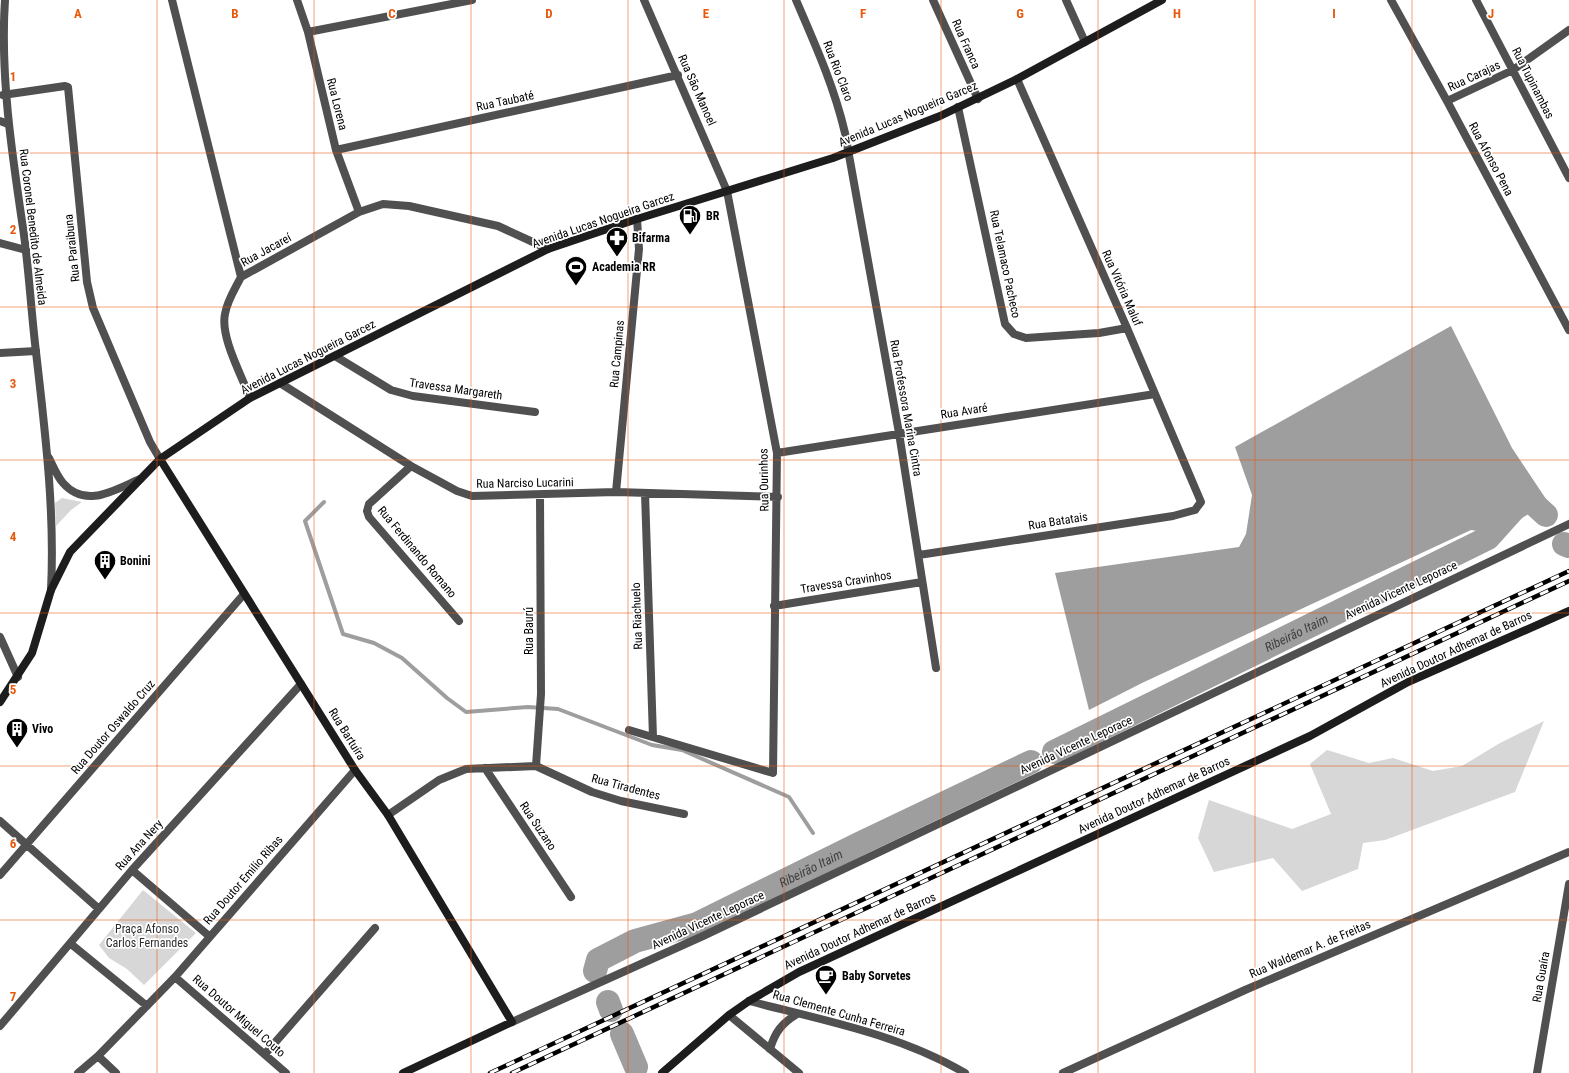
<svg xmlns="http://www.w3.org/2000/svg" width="1569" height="1073" font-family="'Roboto Condensed',sans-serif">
<rect width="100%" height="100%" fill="#fff"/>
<path fill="#d7d7d7" d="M62 498 82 502 71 510 56 526 55 503Z
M1544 721 1515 792 1385 840 1363 843 1358 869 1302 891 1273 858 1214 872 1198 838 1209 800 1292 829 1331 814 1310 764 1327 750 1369 763 1393 758 1433 771 1462 766 1500 743Z
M143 890 196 933 144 985 127 969 109 958 99 945Z"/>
<path fill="#9e9e9e" d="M1451 326 1512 448 1548 502 1496 534 1471 530 1142 683 1089 710 1055 573 1239 547 1246 534 1252 495 1235 447Z"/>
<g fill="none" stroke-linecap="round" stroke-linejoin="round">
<path stroke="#9e9e9e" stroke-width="4" d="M324 502 305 521 343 634 374 643 402 658 447 698 466 712 528 707 558 709 652 745 682 750 789 797 813 833"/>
<g stroke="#9e9e9e" stroke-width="24">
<path d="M1515 487 1546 515"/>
<path d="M1564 544 1569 546"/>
<path id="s1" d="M1054 752 1488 538 1514 509"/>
<path id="s2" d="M595 971 598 960 635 941 697 924 861 843 1031 762"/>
<path d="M608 1002 611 1010"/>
<path d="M622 1034 636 1067"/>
</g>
<path stroke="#505050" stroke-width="8" d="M172 0 241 277
M297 0 308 32 336 150 359 212
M796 0C815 44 834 86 845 133L899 433 936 668
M933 0 978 99
M1066 0 1085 42
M1391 0 1447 101 1569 330
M1476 0 1569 178
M308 32 472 0
M3 95 65 86 68 87 87 282 93 308 150 442 160 459
M1447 101 1513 70 1569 30
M958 107 1005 324 1014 334 1026 338 1099 333 1127 328
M0 121 8 124
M336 150 678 75
M0 243 26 250
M241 277 359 212 383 204 409 206 498 226 548 249
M241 277C235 289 227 301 225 314 220 337 242 376 250 398
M0 353 36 351
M335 356 391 390 413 396 535 412
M280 383 411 466 457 491 472 496 616 492 778 497
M777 453 1155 394
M411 466 369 504 367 511 369 517 459 621
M616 492 639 249 637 219
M645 493 653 737
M919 555 1173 516 1195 510 1201 502 1127 328 1017 79
M774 606 922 582
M0 637 18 677
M629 730 773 773 777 453 727 191 644 0
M536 766 541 694 540 495
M485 768 571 897
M388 815 439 780 466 769 536 766 592 792 621 801 684 814
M0 821 99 909
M132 870 209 936
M0 875 244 594
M71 944 147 1006
M175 977 286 1073
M729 1015 799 1073
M0 1026 132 870 301 684
M265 1054 375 928
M98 1056 116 1073
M78 1073 98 1056 175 977 355 770
M1063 1073 1245 990 1569 852
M1537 1073 1569 884"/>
<path stroke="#505050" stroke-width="8" d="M5 0C0 75 12 154 23 228 29 269 31 311 36 352 45 431 55 510 51 590
M49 458C53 466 57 476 63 483 86 509 114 490 140 479
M749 1001C822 1020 899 1034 965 1073
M512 1022 703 936 1569 524
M770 1049C775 1032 782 1023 797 1014"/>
<path stroke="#1d1d1d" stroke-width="8" d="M160 459 355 770 388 815 512 1022 403 1073
M0 702 32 653 51 590 70 552 160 459 250 398 548 249 637 219 833 158 940 116 1017 79 1162 0
M662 1073 729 1015 749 1001 799 972 1310 736 1408 682 1569 611"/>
<g stroke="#000" stroke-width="4.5">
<path id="rail" d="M490 1073 1569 571
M512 1073 1569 581"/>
</g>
<use href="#rail" stroke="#fff" stroke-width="3" stroke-dasharray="9" stroke-linecap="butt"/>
</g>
<path fill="none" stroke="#e8590c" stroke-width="1" stroke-opacity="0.55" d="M157 0V1073M314 0V1073M471 0V1073M628 0V1073M784 0V1073M941 0V1073M1098 0V1073M1255 0V1073M1412 0V1073M0 153H1569M0 307H1569M0 460H1569M0 613H1569M0 766H1569M0 920H1569"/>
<defs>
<g id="fuel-pin" transform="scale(1.15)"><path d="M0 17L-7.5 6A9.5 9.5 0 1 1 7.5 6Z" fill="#000" stroke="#fff"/><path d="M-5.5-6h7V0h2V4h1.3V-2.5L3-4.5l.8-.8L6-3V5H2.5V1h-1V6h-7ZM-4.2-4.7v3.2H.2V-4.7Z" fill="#fff"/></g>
<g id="pharmacy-pin" transform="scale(1.15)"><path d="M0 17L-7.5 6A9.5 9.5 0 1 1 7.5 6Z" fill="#000" stroke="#fff"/><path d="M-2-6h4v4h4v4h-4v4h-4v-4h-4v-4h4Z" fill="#fff"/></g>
<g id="stadium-pin" transform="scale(1.15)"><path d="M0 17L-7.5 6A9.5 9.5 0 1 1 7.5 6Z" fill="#000" stroke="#fff"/><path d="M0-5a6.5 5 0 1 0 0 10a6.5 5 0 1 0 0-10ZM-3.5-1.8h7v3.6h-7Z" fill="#fff"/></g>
<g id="building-pin" transform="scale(1.15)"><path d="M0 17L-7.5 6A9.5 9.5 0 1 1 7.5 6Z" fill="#000" stroke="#fff"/><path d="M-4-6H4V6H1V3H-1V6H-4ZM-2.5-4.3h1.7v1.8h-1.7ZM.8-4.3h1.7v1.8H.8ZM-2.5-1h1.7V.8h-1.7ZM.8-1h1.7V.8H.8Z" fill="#fff"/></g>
<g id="cafe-pin" transform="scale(1.15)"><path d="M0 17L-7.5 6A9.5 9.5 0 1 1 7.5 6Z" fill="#000" stroke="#fff"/><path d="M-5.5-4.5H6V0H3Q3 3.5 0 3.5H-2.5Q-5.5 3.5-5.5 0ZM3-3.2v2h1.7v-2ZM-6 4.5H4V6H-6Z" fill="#fff"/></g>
</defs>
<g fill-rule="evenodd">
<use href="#fuel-pin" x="690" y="216"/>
<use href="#pharmacy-pin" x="617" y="238"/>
<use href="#stadium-pin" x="576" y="267"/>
<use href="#building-pin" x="105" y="561"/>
<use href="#building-pin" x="17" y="729"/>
<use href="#cafe-pin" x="826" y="976"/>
</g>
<g text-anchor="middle" stroke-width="3.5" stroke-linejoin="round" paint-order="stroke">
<g font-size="12" fill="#000" stroke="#fff">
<text transform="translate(966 44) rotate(66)" y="4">Rua Franca</text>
<text transform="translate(838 71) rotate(69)" y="4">Rua Rio Claro</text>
<text transform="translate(1474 76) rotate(-25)" y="4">Rua Carajas</text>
<text transform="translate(1533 83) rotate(63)" y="4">Rua Tupinambas</text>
<text transform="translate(697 90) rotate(66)" y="4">Rua São Manoel</text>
<text transform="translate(505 101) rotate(-12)" y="4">Rua Taubaté</text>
<text transform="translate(337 104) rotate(76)" y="4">Rua Lorena</text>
<text transform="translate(908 114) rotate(-23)" y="4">Avenida Lucas Nogueira Garcez</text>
<text transform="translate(1491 159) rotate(62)" y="4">Rua Afonso Pena</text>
<text transform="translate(603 220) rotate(-19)" y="4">Avenida Lucas Nogueira Garcez</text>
<text transform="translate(33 227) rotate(83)" y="4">Rua Coronel Benedito de Almeida</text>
<text transform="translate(72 248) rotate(-96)" y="4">Rua Paraibuna</text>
<text transform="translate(266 250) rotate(-29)" y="4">Rua Jacareí</text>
<text transform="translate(1005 264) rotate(78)" y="4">Rua Telamaco Pacheco</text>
<text transform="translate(1122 288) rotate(66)" y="4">Rua Vitória Maluf</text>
<text transform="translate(617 354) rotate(-85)" y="4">Rua Campinas</text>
<text transform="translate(308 357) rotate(-27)" y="4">Avenida Lucas Nogueira Garcez</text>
<text transform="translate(456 389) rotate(8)" y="4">Travessa Margareth</text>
<text transform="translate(906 408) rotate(80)" y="4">Rua Professora Marina Cintra</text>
<text transform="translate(964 411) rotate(-9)" y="4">Rua Avaré</text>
<text transform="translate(764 480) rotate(-91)" y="4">Rua Ourinhos</text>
<text transform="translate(525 483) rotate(-1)" y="4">Rua Narciso Lucarini</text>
<text transform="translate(1058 521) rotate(-9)" y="4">Rua Batatais</text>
<text transform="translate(417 552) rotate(50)" y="4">Rua Ferdinando Romano</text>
<text transform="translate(846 582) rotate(-9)" y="4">Travessa Cravinhos</text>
<text transform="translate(1401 590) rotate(-25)" y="4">Avenida Vicente Leporace</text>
<text transform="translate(637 616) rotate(-92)" y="4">Rua Riachuelo</text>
<text transform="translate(529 631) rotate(-90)" y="4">Rua Baurú</text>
<text transform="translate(1456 649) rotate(-25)" y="4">Avenida Doutor Adhemar de Barros</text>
<text transform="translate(113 727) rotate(-49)" y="4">Rua Doutor Oswaldo Cruz</text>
<text transform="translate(347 734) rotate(58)" y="4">Rua Bartuíra</text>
<text transform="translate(1076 745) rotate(-25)" y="4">Avenida Vicente Leporace</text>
<text transform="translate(626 787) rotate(15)" y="4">Rua Tiradentes</text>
<text transform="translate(1154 795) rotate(-25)" y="4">Avenida Doutor Adhemar de Barros</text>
<text transform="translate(538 826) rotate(56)" y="4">Rua Suzano</text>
<text transform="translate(139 845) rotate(-48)" y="4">Rua Ana Nery</text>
<text transform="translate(243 880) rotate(-49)" y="4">Rua Doutor Emilio Ribas</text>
<text transform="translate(708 920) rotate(-25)" y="4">Avenida Vicente Leporace</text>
<text transform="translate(860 931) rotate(-25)" y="4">Avenida Doutor Adhemar de Barros</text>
<text transform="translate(1310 949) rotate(-23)" y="4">Rua Waldemar A. de Freitas</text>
<text transform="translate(1541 977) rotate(-80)" y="4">Rua Guaíra</text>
<text transform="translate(839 1013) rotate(16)" y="4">Rua Clemente Cunha Ferreira</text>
<text transform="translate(239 1016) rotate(41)" y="4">Rua Doutor Miguel Couto</text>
</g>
<g font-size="12" font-weight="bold" fill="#000" stroke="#fff" text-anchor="start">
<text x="706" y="220">BR</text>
<text x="632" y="242">Bifarma</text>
<text x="592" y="271">Academia RR</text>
<text x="120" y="565">Bonini</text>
<text x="32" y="733">Vivo</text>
<text x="842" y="980">Baby Sorvetes</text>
</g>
<g font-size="12" fill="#2e2e2e" stroke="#fff">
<text x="147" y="933">Praça Afonso<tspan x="147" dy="14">Carlos Fernandes</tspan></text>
</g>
<g font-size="13" font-style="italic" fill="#3f3f3f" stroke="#fff">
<text dy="5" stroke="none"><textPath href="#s1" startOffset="270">Ribeirão Itaim</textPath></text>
<text dy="5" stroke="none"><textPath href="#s2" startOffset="244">Ribeirão Itaim</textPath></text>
</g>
</g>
<g font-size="13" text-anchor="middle" font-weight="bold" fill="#e8590c" stroke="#fff" stroke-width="3.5" stroke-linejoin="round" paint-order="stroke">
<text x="78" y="18">A</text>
<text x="235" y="18">B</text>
<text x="392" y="18">C</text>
<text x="549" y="18">D</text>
<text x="706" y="18">E</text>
<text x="863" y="18">F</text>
<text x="1020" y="18">G</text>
<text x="1177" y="18">H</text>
<text x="1334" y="18">I</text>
<text x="1491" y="18">J</text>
<text x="13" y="81">1</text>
<text x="13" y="234">2</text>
<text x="13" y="388">3</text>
<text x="13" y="541">4</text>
<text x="13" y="694">5</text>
<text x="13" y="848">6</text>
<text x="13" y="1001">7</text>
</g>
</svg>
